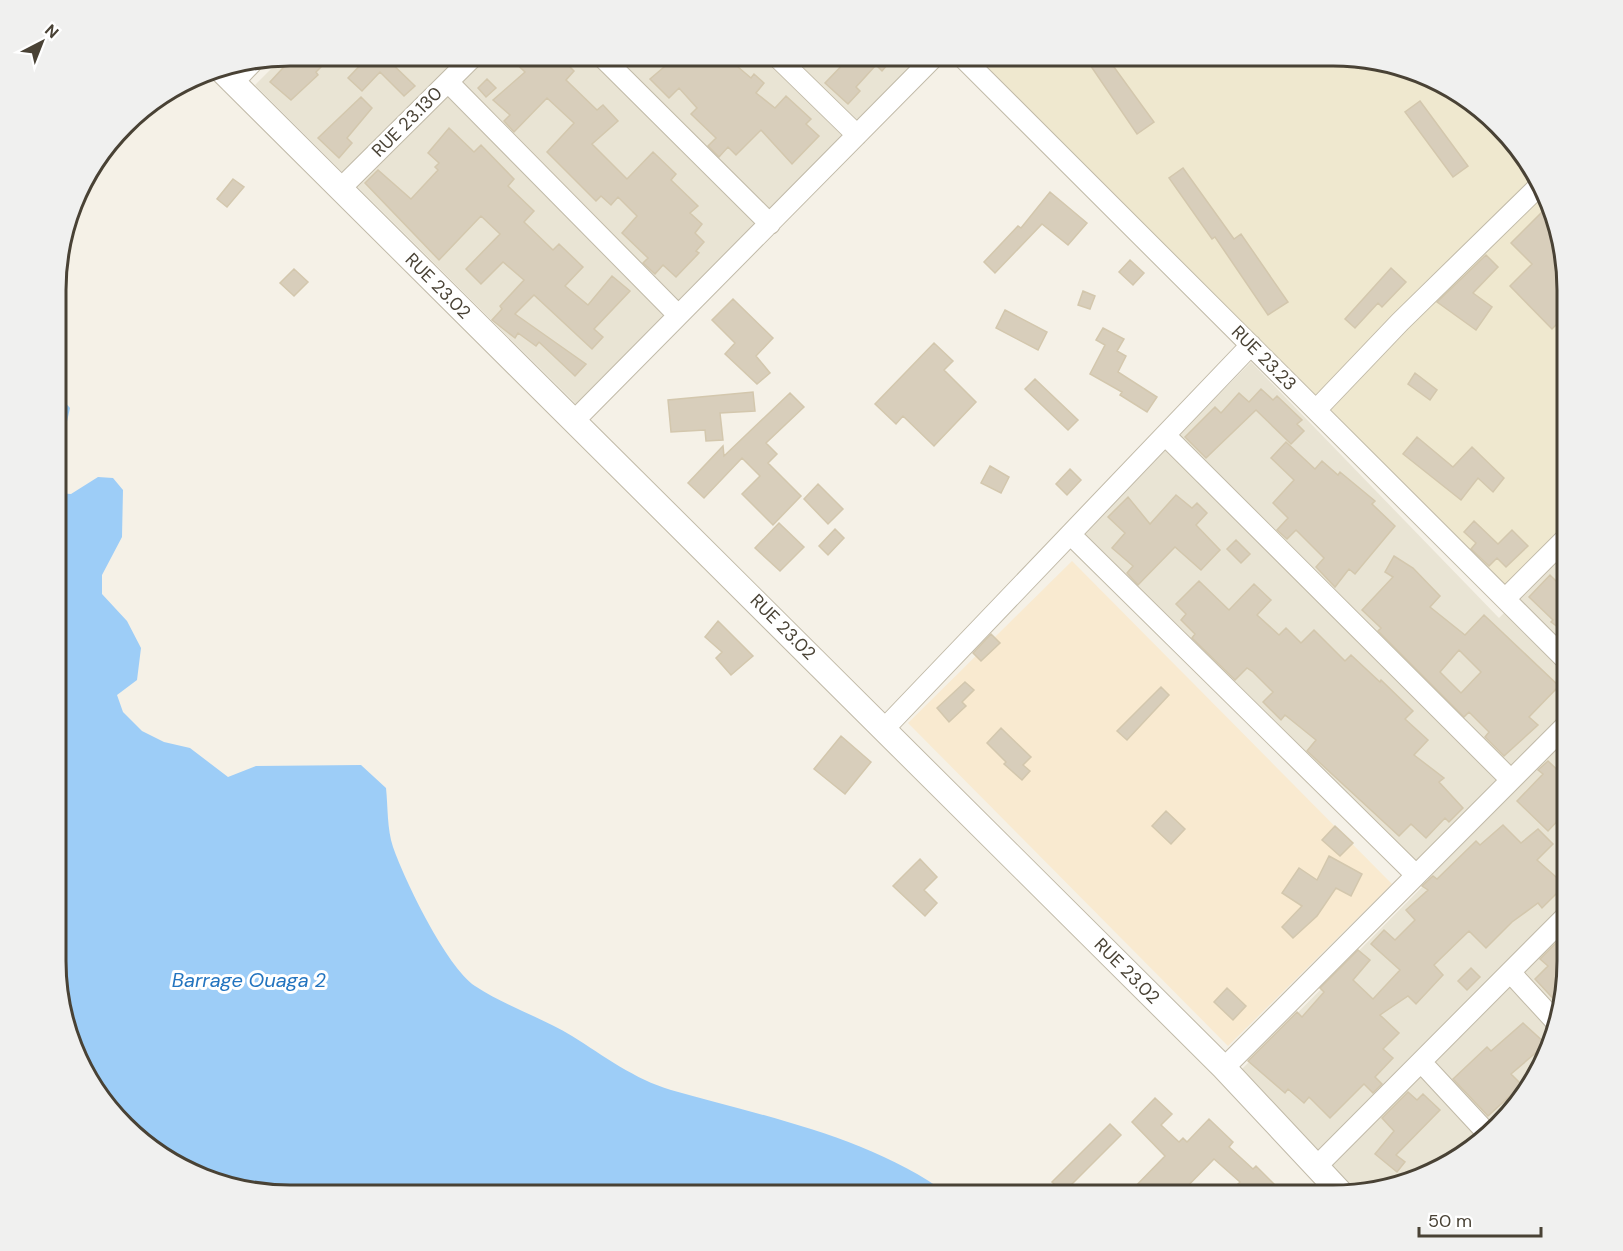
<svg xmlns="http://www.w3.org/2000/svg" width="1623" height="1251" font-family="'DM Sans',sans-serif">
<rect width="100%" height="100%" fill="#f5f1e7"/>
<path fill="#e9e4d4" d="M290 56H928L581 409 255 85 283 57Z
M1251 362 1499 618 1567 550V977L1550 1051 1510 1115 1437 1171 1353 1191 1241 1070 1429 880 1082 533Z"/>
<path fill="#f9ead0" d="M1072 561 1392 884 1228 1046 908 723Z"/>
<path fill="#efe8cf" d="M974 56H1348L1423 73 1487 113 1543 186 1567 289V525L1504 588Z"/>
<path fill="#9dcdf7" d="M57 393 70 408 66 426 57 437Z
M98 477 113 478 123 490 122 537 102 575V594L127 621 141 648 137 680 117 695 123 712 142 731 164 742 190 748 228 777 256 766 361 765 386 788C388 807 387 829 393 847 405 881 446 966 475 986 505 1006 541 1017 572 1036 604 1056 634 1079 671 1090 763 1116 871 1137 949 1195H275L200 1178 136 1138 80 1065 56 977 57 493 71 494Z"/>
<path fill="#d8cebb" stroke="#d3c7ad" stroke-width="1.5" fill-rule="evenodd" d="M294 56H332L316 72 318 75 291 100 270 82Z
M369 56H384L415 86 404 96 380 72 362 91 348 78Z
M508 56H527L533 62 539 56H559L574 71 566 80 597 110 603 105 618 121 592 144 627 179 653 152 676 174 671 180 698 206 690 213 702 224 695 233 704 242 696 251 699 253 676 277 663 265 655 274 643 263 648 258 622 233 637 216 618 197 611 205 601 196 596 201 547 152 574 123 547 98 514 132 504 121 510 115 493 100 525 72Z
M677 56H725L751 78 754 74 764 83 756 93 775 108 786 96 811 119 806 124 819 136 792 164 761 130 736 155 728 147 719 157 708 146 716 138 691 114 697 108 679 88 669 98 650 79Z
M851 56H895L882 71 876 65 856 87 860 91 848 104 825 83Z
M1084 56H1106L1154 122 1137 134Z
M487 79 496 88 486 97 478 88Z
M361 97 372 108 347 138 352 143 339 158 318 138Z
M1420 101 1468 166 1453 177 1405 112Z
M449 128 474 152 481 145 514 179 508 186 534 211 524 222 553 250 559 244 583 267 565 286 588 305 612 276 630 291 594 329 603 337 592 349 534 295 515 314 586 364 575 376 539 342 536 346 518 333 515 338 492 320 502 309 500 306 524 280 503 262 481 284 466 269 500 234 481 216 439 260 365 183 378 170 411 199 438 170 435 167 439 163 428 153Z
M1183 168 1234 239 1241 234 1288 302 1268 315 1215 237 1212 239 1169 178Z
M233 179 244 187 227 207 217 199Z
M1050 192 1087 223 1068 245 1042 224 995 273 984 262 1018 226 1021 228Z
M1548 206 1568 289 1567 314 1552 329 1510 286 1532 264 1511 243Z
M1486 255 1498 267 1473 293 1492 307 1476 330 1437 302Z
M1130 260 1144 273 1133 285 1119 272Z
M1391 268 1406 282 1382 307 1378 303 1355 328 1345 319Z
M294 269 308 282 294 296 280 283Z
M1083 291 1095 296 1090 309 1078 305Z
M733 299 773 338 756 356 770 373 757 384 725 354 735 343 712 320Z
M1005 310 1047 332 1038 350 996 328Z
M1103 328 1124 339 1117 351 1126 356 1118 372 1157 397 1147 412 1120 395 1122 392 1090 374 1105 345 1096 340Z
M934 343 953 361 944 370 976 402 934 446 903 416 896 424 875 404Z
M1415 373 1437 390 1430 400 1408 384Z
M1035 379 1078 420 1068 430 1025 389Z
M1261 389 1273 400 1277 396 1302 420 1297 424 1304 431 1291 444 1256 410 1206 458 1185 437 1215 407 1221 413 1239 393 1249 402Z
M753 392 755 411 720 413 723 440 706 441 705 430 671 432 668 400Z
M790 393 804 407 766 443 777 454 768 463 801 496 773 525 742 494 760 476 742 458 704 498 688 483 723 446 724 456Z
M1417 437 1453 467 1472 447 1504 478 1493 492 1478 478 1461 500 1403 454Z
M1286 442 1315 469 1322 461 1338 475 1340 472 1375 501 1372 504 1395 526 1355 574 1349 569 1335 587 1316 567 1324 558 1296 530 1287 539 1277 530 1288 518 1273 503 1294 480 1271 458Z
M990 466 1009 477 1001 493 981 483Z
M1070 469 1081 480 1067 495 1056 484Z
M818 484 843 509 828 524 804 499Z
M1176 495 1192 508 1197 503 1207 513 1196 525 1220 550 1201 570 1175 547 1138 585 1127 573 1133 566 1112 548 1125 533 1108 517 1128 497 1150 524Z
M1474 521 1498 544 1512 530 1528 546 1506 567 1497 558 1489 566 1471 549 1476 543 1464 532Z
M779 523 804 547 780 571 755 548Z
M835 529 844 538 828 555 819 546Z
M1236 540 1250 554 1241 563 1227 549Z
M1394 556 1413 568 1440 596 1430 607 1465 635 1484 615 1559 686 1529 717 1538 725 1504 756 1485 737 1489 732 1469 712 1464 717 1378 631 1381 628 1362 610 1393 577 1385 572ZM1459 650 1481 672 1461 693 1440 672Z
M1567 571V634L1551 622 1553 620 1529 597 1550 575 1557 582Z
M1199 581 1229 610 1254 584 1271 600 1257 615 1279 635 1286 628 1301 643 1314 630 1345 661 1351 655 1380 682 1381 680 1413 711 1405 719 1428 740 1414 755 1444 778 1439 782 1463 808 1449 822 1445 818 1426 838 1411 824 1399 836 1307 751 1316 740 1285 715 1281 720 1263 702 1273 692 1253 672 1247 668 1235 680 1192 638 1195 634 1181 620 1186 614 1176 604Z
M718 621 753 656 731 675 716 658 722 652 705 637Z
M991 634 1000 643 981 661 973 653Z
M965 682 974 690 962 702 966 706 949 722 937 708Z
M1161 687 1169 695 1127 740 1117 731Z
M1001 728 1031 757 1023 765 1030 771 1022 780 1004 764 1006 762 987 743Z
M841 736 871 762 845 794 814 769Z
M1548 761 1567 779V811L1548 831 1517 801 1543 774 1538 770Z
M1166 811 1185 829 1171 844 1152 826Z
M1503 825 1521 843 1538 829 1553 844 1537 860 1565 885 1542 908 1538 903 1512 922 1486 948 1469 931 1434 965 1443 975 1416 1004 1408 996 1380 1015 1399 1033 1383 1049 1393 1058 1375 1077 1382 1084 1373 1093 1364 1084 1330 1118 1309 1097 1304 1103 1288 1089 1285 1093 1248 1061 1297 1012 1302 1017 1324 992 1320 988 1358 950 1370 960 1353 980 1373 999 1400 970 1371 944 1384 930 1395 940 1415 920 1406 910 1428 890 1422 886 1433 876 1437 879 1476 841 1480 845Z
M1335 826 1353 843 1340 856 1322 840Z
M1329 856 1362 874 1351 896 1336 888 1317 916 1293 938 1282 927 1302 906 1282 893 1299 868 1317 880Z
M920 859 937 877 924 890 937 903 925 916 893 886Z
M1567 932V977L1560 1006 1535 979 1548 966 1540 959Z
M1471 968 1480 977 1467 990 1458 981Z
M1227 988 1246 1006 1233 1020 1214 1002Z
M1523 1023 1546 1044 1511 1074 1522 1085 1488 1116 1453 1079 1487 1047 1491 1051Z
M1408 1092 1417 1100 1423 1094 1440 1110 1396 1155 1405 1162 1397 1172 1375 1154 1394 1131 1382 1118Z
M1155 1098 1172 1114 1161 1125 1179 1142 1183 1138 1187 1142 1209 1119 1233 1142 1229 1147 1253 1169 1256 1166 1285 1195H1250L1238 1184 1240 1182 1214 1159 1179 1195H1127L1165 1156 1132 1122Z
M1110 1124 1121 1135 1063 1193 1052 1182Z"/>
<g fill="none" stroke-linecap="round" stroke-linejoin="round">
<g stroke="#c1baa8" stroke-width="22">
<path id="minor" d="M601 56 770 224
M776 56 857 135
M961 56 1567 661
M448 82 677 314
M340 189 474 56
M1316 410 1400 322 1541 184
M574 421 935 56
M1165 435 1511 780
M1071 535 1416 875
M1505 599 1567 537
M885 728 1251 345
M1510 972 1556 1022
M1422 1063 1487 1133
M1224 1068 1567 724
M1317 1166 1567 915"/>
</g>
<g stroke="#c1baa8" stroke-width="26">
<path id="tertiary" d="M218 67 1224 1068 1342 1194
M232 81 250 62"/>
</g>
<use href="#minor" stroke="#fff" stroke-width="20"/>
<use href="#tertiary" stroke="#fff" stroke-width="24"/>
</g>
<g text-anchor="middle" stroke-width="6" stroke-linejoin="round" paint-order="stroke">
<g font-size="18" fill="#494235" stroke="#fff">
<text transform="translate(407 122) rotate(-45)" y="6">RUE 23.130</text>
<text transform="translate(438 286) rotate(45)" y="6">RUE 23.02</text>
<text transform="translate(1264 358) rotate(45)" y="6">RUE 23.23</text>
<text transform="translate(783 627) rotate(45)" y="6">RUE 23.02</text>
<text transform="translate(1127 971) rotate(45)" y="6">RUE 23.02</text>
</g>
<g font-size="20" font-style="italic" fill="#2374bf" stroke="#fff">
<text x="249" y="987">Barrage Ouaga 2</text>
</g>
</g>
<path d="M0 0H1623V1251H0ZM290 66H1333A224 224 0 0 1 1557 290V961A224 224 0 0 1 1333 1185H290A224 224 0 0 1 66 961V290A224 224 0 0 1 290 66Z" fill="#f0f0ef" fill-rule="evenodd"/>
<path fill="none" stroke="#494235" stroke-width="3" d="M290 66H1333A224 224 0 0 1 1557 290V961A224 224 0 0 1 1333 1185H290A224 224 0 0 1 66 961V290A224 224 0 0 1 290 66Z"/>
<g transform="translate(42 42) rotate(42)" stroke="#ffffff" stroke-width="4.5" paint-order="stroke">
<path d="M0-4.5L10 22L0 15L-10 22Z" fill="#494235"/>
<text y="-9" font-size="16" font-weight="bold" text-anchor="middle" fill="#494235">N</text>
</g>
<path d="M1419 1227v9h122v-9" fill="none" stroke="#494235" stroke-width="3"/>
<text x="1428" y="1227" font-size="18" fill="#494235" stroke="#ffffff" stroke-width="4.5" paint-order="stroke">50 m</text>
</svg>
